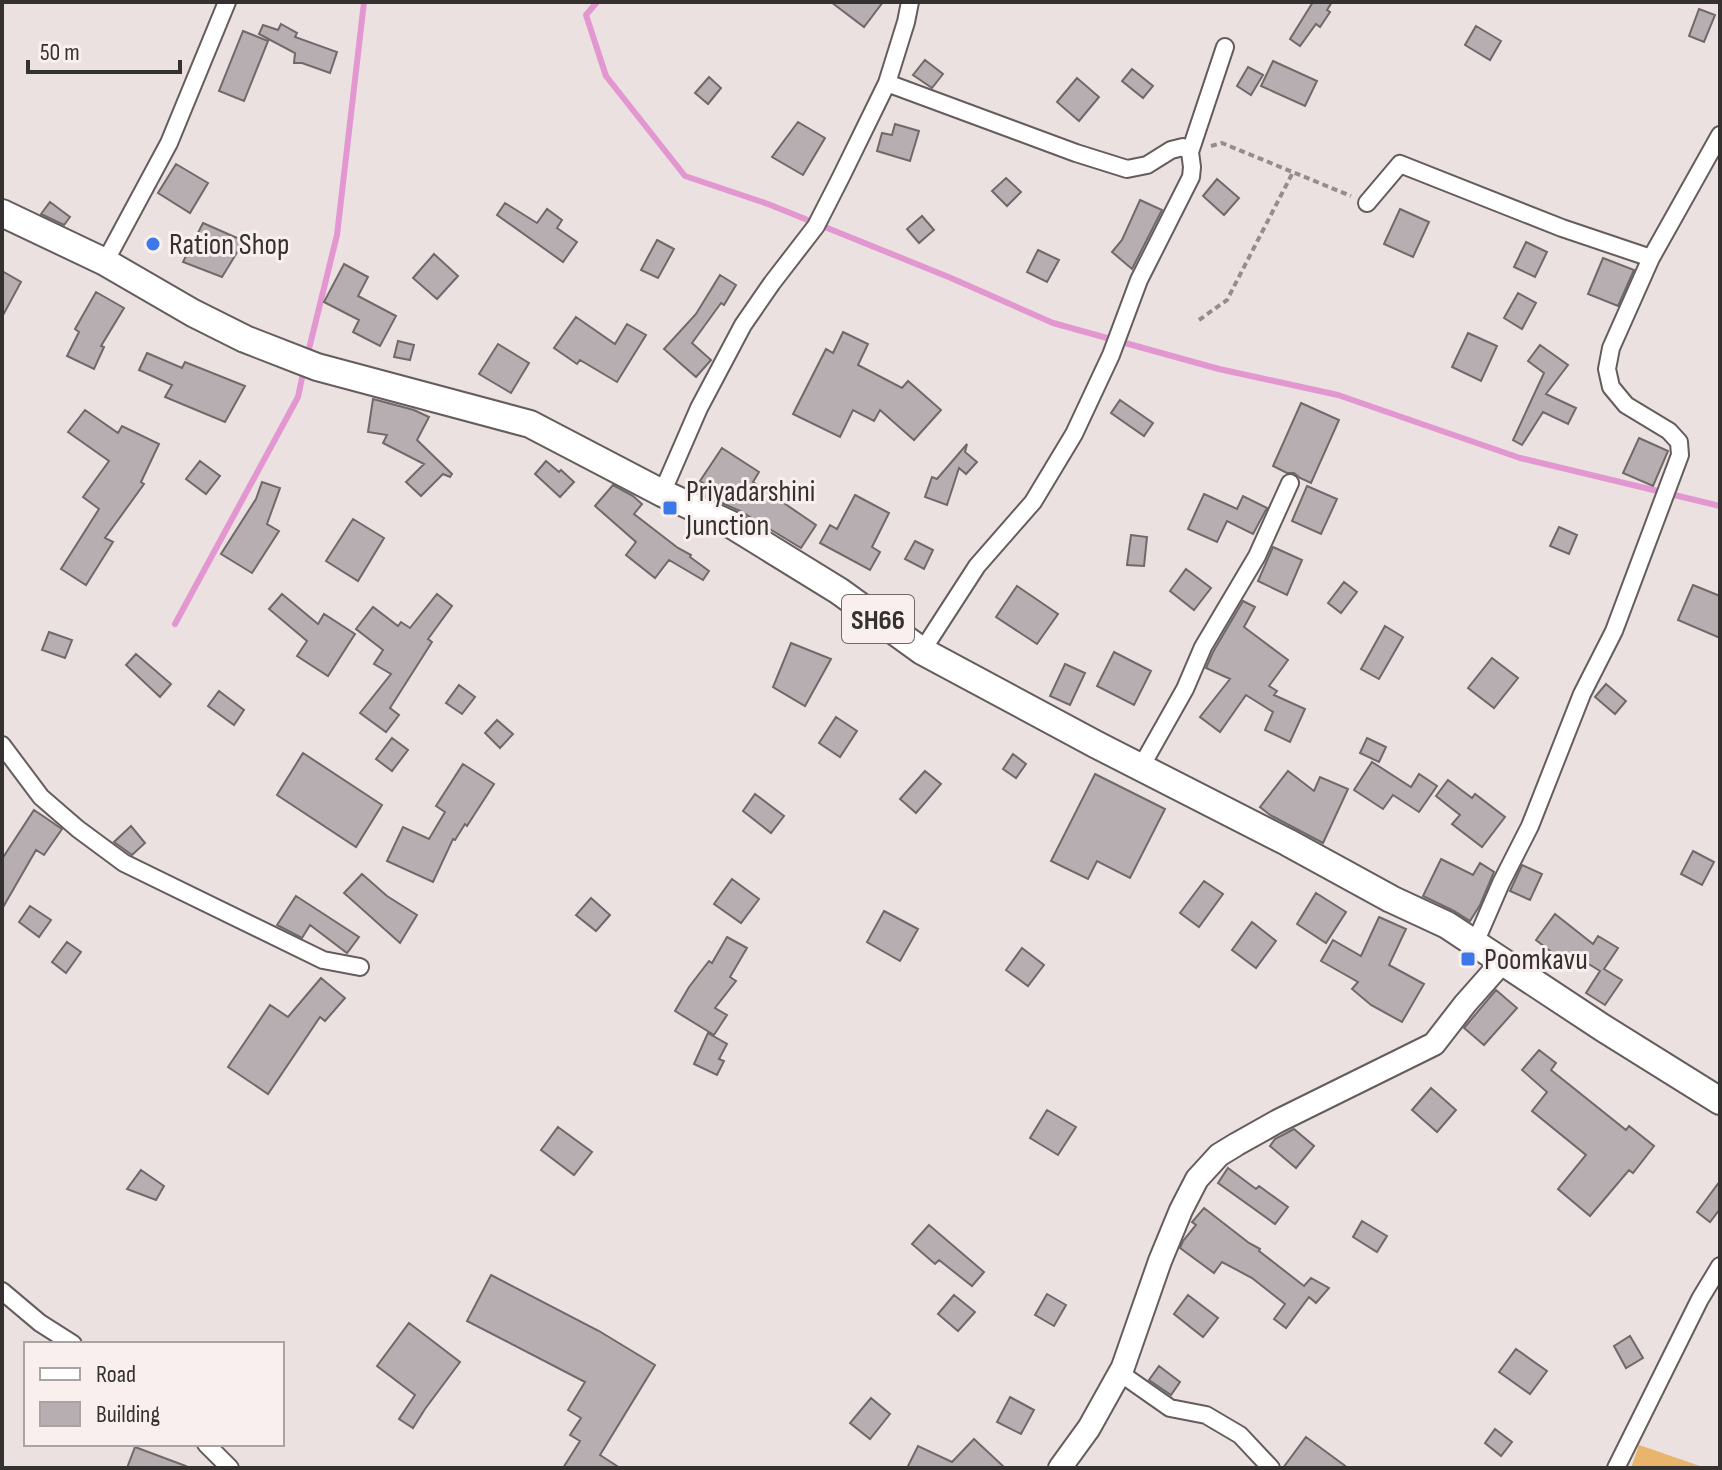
<svg xmlns="http://www.w3.org/2000/svg" width="1722" height="1470" font-family="'Sofia Sans Condensed',sans-serif">
<rect width="100%" height="100%" fill="#ebe1e0"/>
<path fill="#e9b56c" d="M1639 1445 1700 1466V1468H1631Z"/>
<g fill="none" stroke-linecap="round" stroke-linejoin="round">
<path stroke="#e397d1" stroke-width="6" d="M597 2 586 15 606 76 685 176 768 204 951 278 1053 323 1219 369 1338 395 1520 458 1720 506
M308 353 337 235 364 2
M175 624 298 397 303 373"/>
</g>
<path fill="#b6aeb0" stroke="#70696a" stroke-width="2" d="M831 2H883L864 27Z
M1313 2H1332L1327 10 1330 12 1320 27 1316 24 1300 46 1290 39Z
M1699 9 1715 15 1704 42 1689 36Z
M281 24 297 33 295 37 337 52 330 73 302 63H294L295 53 259 34 263 25 278 30Z
M1476 26 1501 41 1490 60 1465 45Z
M243 31 268 41 244 101 219 91Z
M925 60 943 74 932 88 913 75Z
M1273 61 1317 81 1305 106 1261 86Z
M1248 67 1263 75 1251 95 1237 86Z
M1132 69 1153 86 1143 98 1122 81Z
M709 77 721 88 708 104 695 93Z
M1077 78 1099 97 1079 121 1057 102Z
M798 122 825 138 803 175 772 157Z
M895 124 919 131 910 161 877 151 882 133 892 135Z
M176 164 208 183 190 213 158 193Z
M1006 178 1021 192 1007 206 992 191Z
M1217 179 1239 198 1224 215 1203 196Z
M1140 200 1162 210 1132 269 1112 252 1122 240Z
M50 202 70 217 64 225 41 214Z
M505 203 537 223 547 209 562 220 557 228 577 242 563 262 497 215Z
M1400 209 1429 222 1413 257 1384 244Z
M922 216 934 230 919 243 907 229Z
M203 223 244 241 222 277 183 262Z
M657 240 674 249 658 278 641 270Z
M1526 242 1547 252 1535 277 1514 267Z
M1038 250 1059 260 1047 282 1027 272Z
M434 254 458 276 437 299 413 278Z
M1603 258 1634 270 1618 306 1588 294Z
M344 264 368 277 358 296 396 316 380 346 353 332 359 320 324 302Z
M2 271 21 282 2 317Z
M720 275 736 285 724 305 721 303 692 343 711 360 696 377 664 349 696 314Z
M96 292 124 308 101 346 104 347 94 369 67 356 79 332 75 329Z
M1518 293 1536 303 1522 329 1504 318Z
M576 317 615 344 627 324 646 335 617 382 580 360 577 364 554 348Z
M843 332 868 344 858 365 902 388 908 381 941 410 914 440 880 410 874 421 853 410 840 437 793 414 826 349 833 353Z
M1468 333 1497 346 1481 381 1452 367Z
M398 341 414 345 410 360 394 357Z
M498 344 529 363 511 393 479 374Z
M1540 345 1568 365 1546 394 1576 408 1568 424 1543 412 1522 445 1513 440 1544 373 1528 361Z
M147 353 182 368 185 362 245 386 225 422 165 397 172 385 139 370Z
M373 399 414 410 429 417 417 440 452 474 450 477 443 474 421 496 406 482 424 464 383 443 387 435 368 432Z
M1120 400 1153 423 1144 436 1111 413Z
M1301 403 1339 420 1311 483 1300 478 1294 473H1287L1273 466Z
M85 410 118 433 122 426 159 444 141 482 144 484 105 538 113 542 86 585 61 569 99 509 83 497 109 461 68 432Z
M1639 438 1668 451 1653 486 1623 473Z
M967 444 965 452 977 462 966 474 959 468 947 505 925 497 932 477 937 479Z
M722 448 759 472 753 482 816 525 801 548 740 511 702 494 707 486 700 481Z
M200 461 220 476 206 494 186 479Z
M546 461 559 472 561 470 574 482 560 497 535 474Z
M262 482 280 488 267 524 279 531 252 573 221 554 256 499Z
M613 485 633 496 642 504 634 514 678 548 691 555 690 557 709 571 703 580 669 560 655 578 626 555 636 542 595 506Z
M1307 486 1337 499 1321 534 1292 521Z
M1204 494 1237 509 1243 496 1267 508 1253 534 1227 521 1217 542 1188 529Z
M855 495 889 513 872 547 880 552 870 570 820 543 830 525 837 529Z
M353 519 384 538 358 581 326 561Z
M1559 527 1577 535 1569 554 1550 546Z
M1131 535 1147 537 1144 566 1127 565Z
M915 541 933 550 924 569 905 559Z
M1273 547 1302 560 1287 595 1258 581Z
M1186 569 1211 588 1194 610 1170 591Z
M1344 582 1357 592 1341 613 1328 603Z
M1693 585 1720 596V638L1678 620Z
M1017 586 1058 614 1037 644 996 617Z
M282 594 318 624 324 614 355 634 328 676 297 656 307 641 269 609Z
M437 594 452 606 428 639 432 642 390 708 399 715 386 732 360 713 391 674 374 664 383 650 356 629 373 607 398 626 401 622 410 628Z
M1243 601 1255 607 1244 627 1288 660 1269 686 1277 691 1274 695 1305 709 1290 742 1265 730 1273 712 1246 695 1220 732 1200 717 1230 679 1206 668 1213 652Z
M1385 626 1403 637 1379 679 1361 669Z
M49 632 72 640 65 658 42 650Z
M791 643 831 659 805 706 773 687Z
M1114 652 1151 671 1134 705 1097 686Z
M136 654 171 684 160 697 126 665Z
M1492 658 1518 678 1494 708 1468 688Z
M1065 664 1085 673 1070 705 1050 696Z
M1606 684 1626 701 1615 714 1595 697Z
M459 685 475 697 462 714 446 703Z
M219 691 244 710 234 725 208 706Z
M836 717 857 731 840 757 819 743Z
M497 720 513 734 500 748 485 733Z
M392 738 408 750 392 771 376 759Z
M1367 738 1386 747 1379 762 1360 753Z
M303 753 382 805 356 847 277 795Z
M1013 754 1026 764 1016 778 1003 769Z
M1372 762 1411 787 1419 774 1437 786 1419 812 1393 795 1383 809 1354 790Z
M463 764 494 784 467 826 465 824 455 840 453 839 433 882 387 861 403 827 429 839 445 812 436 806Z
M925 771 941 784 916 813 900 799Z
M1288 771 1314 791 1320 777 1348 789 1323 843 1270 815 1260 807Z
M1095 774 1165 809 1130 878 1097 861 1088 879 1051 861Z
M1448 780 1472 798 1475 794 1505 817 1482 847 1452 824 1460 815 1436 796Z
M755 794 784 816 771 833 743 811Z
M34 810 62 829 44 855 36 850 2 909V859Z
M131 826 145 843 132 855 114 842Z
M1693 851 1714 862 1702 885 1681 874Z
M1441 859 1473 875 1480 863 1494 872 1480 905 1470 921 1454 911 1423 896Z
M1522 865 1542 874 1530 900 1510 891Z
M362 874 387 896 417 915 400 943 344 893Z
M732 879 759 899 741 923 714 904Z
M1204 881 1223 894 1199 927 1180 913Z
M1316 893 1346 912 1326 943 1297 924Z
M296 896 359 937 347 953 310 925 302 938 277 925Z
M591 898 610 915 596 931 576 915Z
M30 906 51 920 39 937 19 922Z
M884 911 918 929 900 961 867 942Z
M1555 914 1593 944 1598 936 1618 948 1604 969 1622 980 1605 1005 1586 993 1600 971 1574 955 1567 964 1536 940Z
M1379 917 1406 929 1389 965 1424 984 1402 1022 1371 1005 1352 989 1358 982 1321 961 1333 940 1361 956Z
M1252 922 1276 941 1256 968 1232 950Z
M727 937 747 948 730 977 736 981 715 1008 727 1015 714 1035 675 1011 689 987 709 961 712 963Z
M67 942 81 952 66 973 52 962Z
M1022 948 1044 965 1028 986 1006 970Z
M321 978 345 998 325 1021 320 1017 268 1094 228 1067 270 1005 288 1017Z
M1496 990 1517 1008 1484 1045 1464 1028Z
M708 1033 727 1044 719 1059 724 1061 717 1075 694 1064Z
M1539 1050 1556 1063 1551 1070 1626 1130 1629 1126 1654 1146 1633 1173 1629 1170 1590 1216 1558 1189 1586 1155 1532 1111 1547 1092 1522 1070Z
M1431 1088 1456 1110 1437 1132 1412 1110Z
M1047 1110 1076 1127 1058 1155 1030 1138Z
M558 1127 592 1152 574 1175 541 1150Z
M1294 1129 1314 1146 1296 1168 1270 1146 1275 1139Z
M1228 1168 1256 1189 1259 1186 1288 1207 1275 1224 1218 1183Z
M141 1170 164 1186 156 1200 127 1189Z
M1720 1181V1209L1710 1222 1697 1212Z
M1204 1208 1249 1243 1260 1249 1259 1251 1304 1286 1311 1278 1329 1288 1316 1303 1309 1297 1286 1328 1274 1319 1285 1304 1252 1278 1222 1262 1214 1273 1180 1248 1183 1241 1196 1225 1192 1222Z
M1362 1221 1387 1236 1377 1252 1353 1237Z
M929 1225 984 1272 972 1286 939 1260 935 1264 912 1244Z
M491 1275 599 1331 655 1365 600 1455 620 1468H563L580 1441 570 1435 581 1418 568 1410 585 1382 467 1321Z
M1047 1294 1066 1305 1054 1326 1035 1315Z
M954 1295 975 1312 958 1331 938 1314Z
M1188 1295 1218 1318 1203 1337 1174 1314Z
M409 1323 460 1362 425 1409 413 1428 399 1419 415 1395 377 1366Z
M1630 1336 1643 1358 1626 1368 1614 1346Z
M1516 1349 1547 1371 1530 1394 1499 1372Z
M1159 1366 1180 1382 1171 1395 1149 1380Z
M1010 1397 1034 1410 1021 1434 997 1422Z
M871 1398 890 1414 870 1439 850 1423Z
M1495 1429 1512 1442 1501 1456 1485 1443Z
M1306 1437 1348 1468H1283Z
M974 1439 1005 1468H907L918 1446 952 1462Z
M135 1447 186 1466 185 1468H127Z"/>
<g fill="none" stroke-linecap="round" stroke-linejoin="round">
<g stroke="#655d5c" stroke-width="20">
<path id="street" d="M887 83 1076 153 1127 169 1147 165 1171 150 1183 147 1190 152 1192 167 1191 177 1139 280 1111 355 1074 434 1033 502 977 566 922 651
M1190 152 1225 47
M1367 203 1400 164 1562 228 1651 258
M105 262 169 143 227 2
M662 493 699 408 743 325 772 283 816 226 841 177 887 83 906 22 910 2
M2 745 41 797 78 829 124 863 323 960 360 967
M1141 767 1185 689 1203 647 1257 556 1290 483
M1475 943 1501 883 1530 826 1582 694 1614 631 1680 455 1679 442 1669 431 1626 405 1611 387 1607 369 1611 348 1651 258 1720 135
M2 1291 40 1323 73 1344
M1120 1373 1170 1408 1206 1415 1240 1435 1271 1468
M206 1444 230 1468
M1616 1468 1700 1299 1720 1266"/>
</g>
<g stroke="#655d5c" stroke-width="26">
<path id="secondary" d="M1060 1468 1089 1428 1123 1367 1160 1261 1181 1210 1197 1179 1219 1155 1237 1144 1278 1121 1434 1044 1465 1004 1503 961"/>
</g>
<g stroke="#655d5c" stroke-width="30">
<path id="primary" d="M2 213 105 262 193 313 245 339 317 367 530 424 662 493 732 525 839 591 922 651 1097 745 1287 842 1391 899 1447 925 1603 1028 1720 1101"/>
</g>
<path stroke="#948d8c" stroke-width="4" stroke-dasharray="6 4" stroke-linecap="butt" d="M1211 146 1222 143 1351 196
M1199 320 1227 300 1293 172"/>
<use href="#street" stroke="#fff" stroke-width="16"/>
<use href="#secondary" stroke="#fff" stroke-width="22"/>
<use href="#primary" stroke="#fff" stroke-width="26"/>
</g>
<g fill="#3c78e7" stroke="#f8efee" stroke-width="3">
<circle cx="153" cy="244" r="8"/>
<rect x="662" y="500" width="16" height="16" rx="4"/>
<rect x="1460" y="951" width="16" height="16" rx="4"/>
</g>
<g text-anchor="middle" stroke-width="6" stroke-linejoin="round" paint-order="stroke">
<rect fill="#f8efee" stroke="#6f6a69" stroke-width="2" x="842" y="595" width="72" height="48" rx="6"/>
<g font-size="28" font-weight="bold" fill="#343130">
<text x="878" y="629">SH66</text>
</g>
<g font-size="30" fill="#343130" stroke="#f8efee" text-anchor="start">
<text x="169" y="254">Ration Shop</text>
<text x="686" y="501">Priyadarshini<tspan x="686" dy="34">Junction</tspan></text>
<text x="1484" y="969">Poomkavu</text>
</g>
</g>
<rect width="1722" height="1470" fill="none" stroke="#343130" stroke-width="8"/>
<rect x="24" y="1342" width="260" height="104" fill="#f8efee" stroke="#aaa3a2" stroke-width="2"/>
<rect x="40" y="1368" width="40" height="12" fill="#ffffff" stroke="#aaa3a2" stroke-width="2"/>
<text x="96" y="1382" font-size="24" fill="#343130">Road</text>
<rect x="40" y="1402" width="40" height="24" fill="#b6aeb0" stroke="#aaa3a2" stroke-width="2"/>
<text x="96" y="1422" font-size="24" fill="#343130">Building</text>
<path d="M28 60v12h152v-12" fill="none" stroke="#343130" stroke-width="4"/>
<text x="40" y="60" font-size="24" fill="#343130" stroke="#f8efee" stroke-width="6" paint-order="stroke">50 m</text>
</svg>
